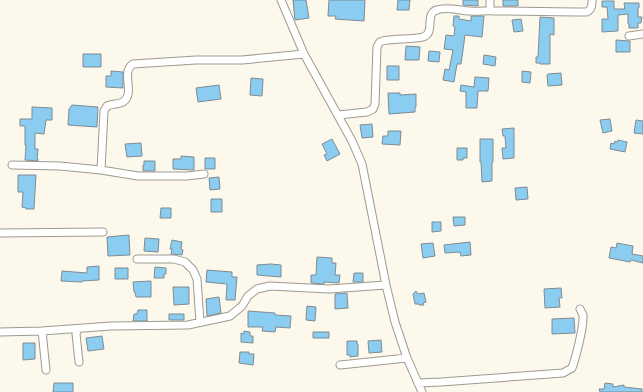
<svg xmlns="http://www.w3.org/2000/svg" width="643" height="392" font-family="Raleway,sans-serif">
<rect width="100%" height="100%" fill="#fcf8ec"/>
<path fill="#8acdf0" stroke="#7f8b92" d="M293 0H306L309 18 295 20Z
M329 0H365L364 21 335 19 336 16H328Z
M398 0H410L409 10H397Z
M463 0H478V6L463 5Z
M503 0H518V6H503Z
M602 1H614V9H625L624 3H639V8H638V17H642L641 23H638V28H629V24H628V14L618 15V31L602 32V19H608L607 7H602Z
M454 16H459V19L471 21V16H484L482 37 465 35 463 50 461 64H457L454 82 443 80 445 69 449 70 453 50 444 49 446 35 454 36 455 27 453 26Z
M540 17 554 18V35L550 34V64H540V63H536V57H538Z
M521 19 523 31 514 32 512 20Z
M616 40 630 41V52H616Z
M406 46 420 47 419 60H405Z
M429 51 440 52 439 62 428 61Z
M83 54H101V67H83Z
M484 55 496 57 495 66 483 64Z
M387 66H399V80H387Z
M111 71 123 72V88L106 87V76H111Z
M522 71 531 72 530 83 522 82Z
M561 73 562 85 548 86 547 75 548 74Z
M475 77 489 78 488 91H478L477 108H466V92L460 91 461 85 474 87Z
M251 78 263 79 262 96 250 95Z
M219 85 221 99 198 102 196 88Z
M388 93H400V95L416 94V107H415V112L389 114Z
M72 105 98 107 97 127 68 125 69 109Z
M32 107 52 108V120H46L44 134 35 133V149H38L37 159H38V161L25 160 26 145H25V126H20V119H32Z
M610 119 612 131 603 133 600 120Z
M636 120 643 121V134L634 133Z
M372 124 373 137 362 138 360 125Z
M514 128V158L503 159 502 148H506L505 136H503L502 129Z
M388 131H401L400 145 382 144 383 136H388Z
M332 139 340 154 327 161 324 155 327 154 322 144Z
M480 139H493V162H492V181L482 182 481 162H480Z
M618 140 627 142 625 152 610 149 611 143 614 144 615 141 617 142Z
M141 143 142 156 127 157 125 144Z
M457 148H467V158H463V160H457Z
M181 156 194 157V170L173 169V159H181Z
M205 158H215V169H205Z
M144 161H155V171H143V165H144Z
M18 175H36L34 209H26V208L22 207 23 192H18Z
M219 177 220 189 210 190 209 178Z
M527 187 528 199 516 200 515 188Z
M211 199H222V212H211Z
M161 208H171V218H160Z
M453 217H465V225L454 226Z
M432 222H441V231L432 232Z
M129 235 130 255 108 256 107 237Z
M145 238 159 239 158 252 144 251Z
M172 240 182 242 181 249 183 250 182 255 171 254 172 249H170Z
M470 242 471 255 461 256 460 252 445 253 444 245Z
M433 243 435 256 423 258 421 244Z
M617 243 633 246 632 254 643 256V263L631 260 630 262 609 258 611 247 616 248Z
M317 257 332 258V263H336L335 275H340L339 283 324 282V284L311 283V275H316Z
M271 264 281 265V277L257 275V265Z
M99 266V280L82 281V282L61 281 62 271 87 273V267Z
M155 267 166 268V274H164V278H154Z
M115 268H128V279H115Z
M207 270 232 272V277H237L235 300H226L227 284 206 282Z
M354 273H363V282H353Z
M151 281V297H136L135 292H134L133 282Z
M173 287H189V304L174 305Z
M561 288 562 298H559L560 307 545 308 544 289Z
M416 291 418 294 424 293 426 302 423 303 424 305H419V304H415L413 294Z
M347 293 348 308 335 309V294Z
M219 297 221 313 207 316 206 299Z
M307 306 316 307 315 321 306 320Z
M138 310H147V321H133L134 314H137Z
M248 311 275 313V315L291 316 290 328 276 327 275 332 262 331 263 327H248Z
M169 314H184V320H169Z
M574 318 575 333 552 334V319Z
M244 331 250 332V336H253V343L241 342V333L244 334Z
M313 332H329V338H313Z
M102 336 104 349 88 351 86 338Z
M381 340 382 352 369 353 368 341Z
M347 341H357V344H358V356L350 357V355H347Z
M23 343H35V359L23 360Z
M240 352H249V354H254L253 365 239 363Z
M54 383H73V392H53Z
M605 383 613 384V387L624 385V387L642 389V392H600L599 389H604Z"/>
<g fill="none" stroke-linecap="round" stroke-linejoin="round">
<g stroke="#9e9a8f" stroke-width="9">
<path id="minor" d="M281 0 304 54 352 141 362 164 386 285 395 322 407 358 422 392
M490 0V10
M629 36 643 34
M338 115 367 112 373 109 375 104 377 47C378 45 379 43 380 42 386 38 413 40 423 37 436 33 424 13 437 10 447 6 460 11 470 11 479 12 487 10 495 11 526 11 557 12 587 12 592 9 592 5 592 0
M12 165 60 166 101 170 104 111 107 106C112 104 119 104 123 102 136 93 120 72 133 64L196 60H242L304 54
M101 170 138 176H187L204 174
M0 233 103 232
M137 259H174L185 262 193 270 197 279 200 322
M78 329 76 334 79 362
M0 332 42 331
M340 365 407 358
M46 370 42 331 111 326 188 325 230 316 242 306 248 296 257 289 270 286 329 289 386 285
M418 383 441 382 563 373 572 368C576 357 584 326 583 315 582 313 581 311 580 309"/>
</g>
<use href="#minor" stroke="#fff" stroke-width="7"/>
</g>
</svg>
